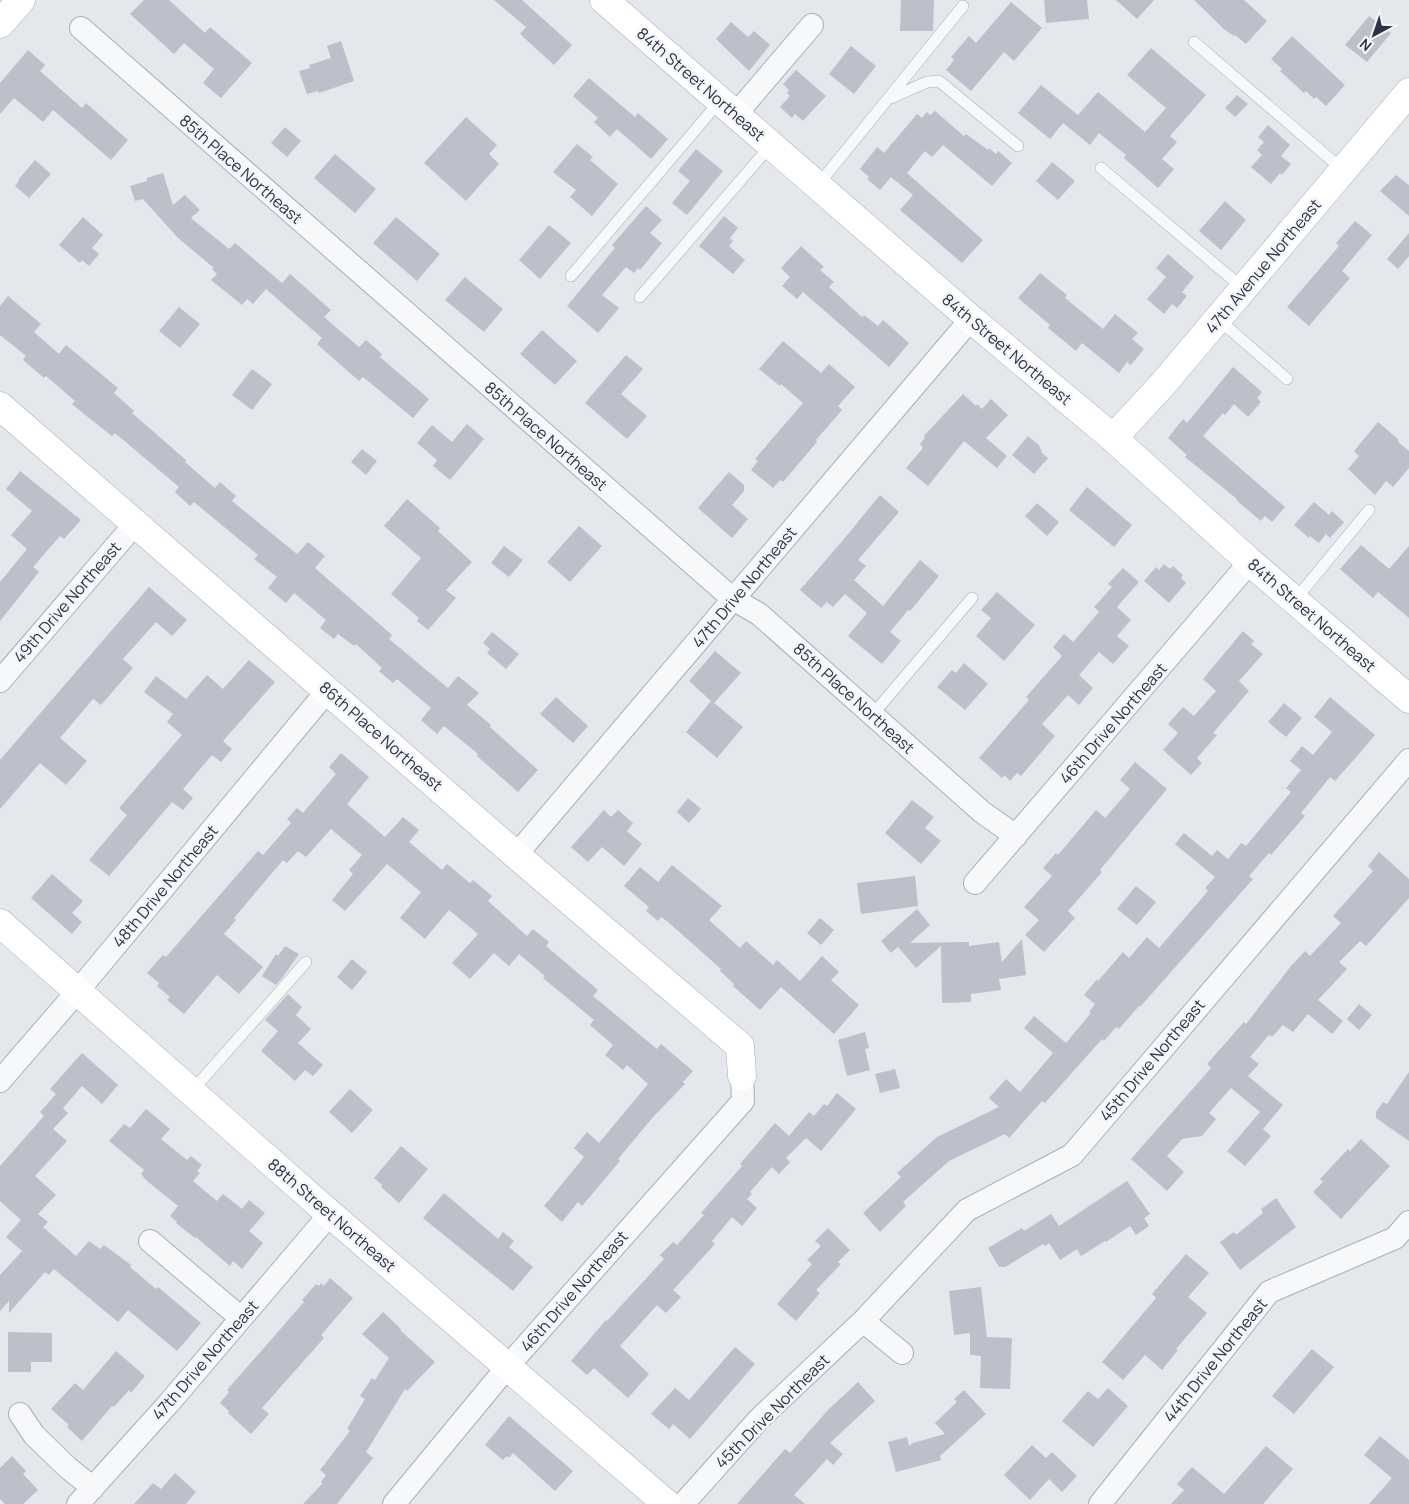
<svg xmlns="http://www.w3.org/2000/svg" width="1409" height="1504" font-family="Manrope,sans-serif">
<rect width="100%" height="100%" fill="#e4e7ec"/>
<path fill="#bbc0ca" d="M144 0H169L205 33 210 27 252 63 221 98 203 83 214 69 184 43 174 54 130 14Z
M494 0H522L572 45 554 65 520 34 526 27Z
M901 0H934L933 31H900Z
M1044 0H1087L1089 19 1046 23Z
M1116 0H1154L1137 19Z
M1194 0H1244L1267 21 1246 44 1235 35 1234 36 1225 30Z
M1011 2 1042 28 1014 61 1004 52 971 91 946 70 954 60 951 57 969 36 976 43Z
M1369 16 1391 33 1367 62 1345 45Z
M731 22 748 37 754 31 770 45 749 71 716 39Z
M1292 36 1345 85 1326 106 1316 97 1314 99 1306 91 1304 93 1280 71 1282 69 1271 59Z
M341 41 354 81 319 93 318 91 307 94 299 71 310 68 309 65 331 58 327 46Z
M851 46 876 66 854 94 829 74Z
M1151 48 1206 95 1170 136 1177 142 1162 159 1174 169 1158 188 1124 158 1126 155 1099 133 1090 145 1063 123 1050 139 1018 113 1041 85 1078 115 1098 92 1145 132 1166 108 1127 75Z
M28 50 45 65 40 71 82 108 86 103 128 140 111 160 53 110 43 122 14 98 0 114V83Z
M796 70 826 96 803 121 795 114 792 118 780 107 790 96 787 93 789 90 783 84Z
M589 78 635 117 638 113 668 139 651 159 617 129 610 137 594 122 598 118 573 96Z
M1237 95 1248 104 1235 117 1225 108Z
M935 111 964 136 966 134 988 150 989 148 996 154 998 151 1012 163 992 186 943 145 932 157 925 151 907 173 983 240 962 263 900 210 913 195 891 177 880 190 867 179 869 177 860 169 877 147 884 153 917 114 922 118 927 112 930 115Z
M466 117 497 145 489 154 499 164 466 201 424 163Z
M1268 125 1290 145 1281 156 1291 164 1282 175 1280 173 1271 184 1251 167 1262 155 1257 150 1264 142 1258 137Z
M285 127 301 141 287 157 271 143Z
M577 144 593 157 590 160 618 184 592 216 570 197 576 190 553 172Z
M696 149 723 171 687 215 672 203 690 181 678 171Z
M335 154 376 189 355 213 314 178Z
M35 160 51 174 29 198 15 186 19 181 18 180Z
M1052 162 1075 181 1058 200 1036 181Z
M163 173 173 205 185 195 200 210 191 218 229 249 235 243 282 283 290 274 331 310 324 317 359 347 366 340 382 354 380 357 429 399 413 418 363 377 359 381 317 344 322 338 266 289 253 304 247 299 242 305 211 280 217 274 212 269 214 268 178 238 143 199 135 201 130 186 147 181V178Z
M1396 175 1409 185V216L1380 191Z
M1225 201 1246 220 1221 250 1199 231Z
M646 206 662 220 650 233 662 243 640 270 638 268 634 273 626 267 602 295 619 308 598 333 567 306 615 248 612 245Z
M724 216 738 228 730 238 733 241 729 246 745 260 733 274 699 246Z
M83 217 103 235 92 248 99 254 89 266 82 260 80 263 59 245Z
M396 217 440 254 417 281 373 243Z
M1355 221 1372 235 1342 271 1350 278 1309 326 1287 307 1339 246 1336 243Z
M549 225 571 243 540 279 519 260Z
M1409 233V256L1398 269 1387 259Z
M801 246 824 267 820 270 834 282 829 287 862 317 864 315 878 326 883 320 909 343 889 367 803 292 797 299 782 286 790 277 781 268Z
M1168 254 1194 277 1182 292 1187 296 1177 308 1172 304 1164 314 1147 299 1166 277 1156 268Z
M1040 273 1067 295 1065 298 1103 329 1115 314 1138 333 1132 339 1144 349 1131 365 1127 362 1119 373 1082 343 1076 351 1048 328 1050 325 1018 298Z
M465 277 503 309 484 332 445 300Z
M8 296 41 324 34 332 59 354 66 345 118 388 114 393 134 411 132 413 186 460 185 462 215 488 220 482 236 496 232 501 297 554 308 542 325 556 315 568 392 635 389 639 448 688 458 676 479 693 467 705 491 725 490 727 538 770 518 792 477 756 478 754 444 726 437 734 421 720 431 708 397 679 393 683 379 671 382 668 356 644 354 646 338 634 334 639 320 628 326 620 294 593 286 603 268 588 277 577 254 559 258 555 194 502 190 506 175 492 179 487 115 433 112 436 84 414 72 404 75 401 46 376 44 378 23 360 26 356 0 335V306Z
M179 307 200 324 180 348 159 331Z
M542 330 577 361 555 385 520 354Z
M783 341 821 373 829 364 855 387 838 406 842 410 816 440 817 442 783 482 780 480 773 488 751 470 758 461 755 459 803 403 781 384 780 386 759 369Z
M626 355 643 369 621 394 647 416 627 439 585 403Z
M1233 367 1262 392 1257 398 1261 402 1248 417 1234 404 1225 415 1223 413 1203 436 1285 507 1272 522 1265 516 1261 521 1236 500 1237 499 1185 457 1187 455 1168 438 1183 419 1187 423Z
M252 369 272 384 252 410 232 395Z
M963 394 976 406 977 404 982 409 991 399 1008 415 986 438 1007 456 997 468 964 441 928 486 906 468 923 448 920 444 925 438 924 436Z
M1378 422 1399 440 1398 442 1409 451V468L1393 487 1386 481 1375 495 1348 469 1359 456 1354 451Z
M467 424 484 439 450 480 433 466 437 460 417 443 432 425 452 442Z
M1028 436 1040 446 1039 448 1042 450 1041 452 1048 458 1034 474 1012 455Z
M362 449 377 461 366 475 351 462Z
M20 471 81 520 64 539 60 536 33 567 39 572 0 621V582L27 549 11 535 32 511 6 489Z
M729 472 744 485V491L732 505 748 519 732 538 698 508Z
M1087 487 1132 525 1114 547 1069 510Z
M880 495 899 512 858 560 866 566 854 580 883 606 920 560 939 576 910 611 908 610 890 632 901 641 882 664 848 636 867 613 845 594 833 607 827 602 821 608 800 590 844 539Z
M407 499 440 528 438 531 472 562 446 590 456 598 428 630 417 621 419 618 391 594 421 558 384 526Z
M1314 502 1329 515 1332 511 1344 522 1330 538 1326 534 1319 543 1310 536 1309 538 1294 525Z
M1037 503 1059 522 1047 536 1025 516Z
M579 526 602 546 570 582 547 562Z
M1361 545 1389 569 1409 546V618L1378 592 1373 598 1340 569Z
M504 546 523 560 509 577 491 563Z
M1164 564 1170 569 1173 566 1183 575 1181 578 1186 583 1169 603 1144 581 1156 567 1159 570Z
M1123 568 1139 582 1117 607 1131 620 1117 636 1129 646 1113 664 1099 652 1079 675 1093 688 1079 705 1068 695 1042 724 1055 736 1021 776 1017 773 1010 781 1005 775 1002 778 979 758 1029 700 1026 697 1062 656 1053 647 1064 634 1073 642 1099 612 1094 607 1112 587 1108 584Z
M149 587 187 620 172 636 156 622 123 659 133 668 101 705 93 699 60 738 87 761 66 785 40 763 0 809V760Z
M997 592 1035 625 1004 661 976 636 991 618 981 610Z
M1243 631 1254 641 1251 644 1263 654 1239 681 1249 691 1213 733 1217 735 1197 758 1202 763 1191 775 1163 750 1178 733 1168 724 1183 707 1194 716 1216 691 1203 679Z
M492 632 519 654 506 669 487 653 490 649 483 643Z
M715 651 741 673 714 703 743 727 717 758 686 732 711 701 689 681Z
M249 660 275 682 223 741 232 749 221 762 212 755 183 789 193 798 183 810 172 802 109 876 89 860 127 815 119 808 182 735 167 722 173 714 144 692 156 676 186 699 207 675 223 689Z
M964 663 988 684 965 710 937 687 952 670 956 673Z
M556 697 588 726 573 743 540 714Z
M1330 697 1375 735 1358 755 1335 781 1330 777 1301 813 1305 816 1271 855 1269 853 1249 876 1253 879 1140 1007 1139 1006 1119 1029 1116 1027 1104 1041 1102 1039 1045 1103 1042 1101 1009 1138 1005 1134 949 1161 903 1202 906 1206 880 1232 863 1213 901 1177 897 1173 937 1137 999 1107 989 1098 1006 1079 1020 1092 1053 1053 1024 1028 1034 1016 1066 1043 1091 1013 1089 1012 1095 1004 1084 995 1097 979 1098 981 1123 952 1129 958 1147 937 1159 948 1208 891 1205 888 1215 877 1175 844 1184 833 1212 856 1217 850 1228 859 1241 843 1246 846 1291 792 1286 788 1301 770 1290 761 1302 746 1313 755 1332 732 1314 717Z
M1284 703 1302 718 1286 737 1268 722Z
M341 753 369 777 347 804 385 837 403 817 419 830 409 842 442 870 447 864 470 883 473 880 492 896 488 901 527 936 533 929 549 942 546 946 598 990 593 996 657 1049 661 1044 693 1071 683 1082 685 1084 654 1116 618 1159 620 1161 582 1206 578 1202 562 1222 544 1206 584 1157 574 1148 587 1132 599 1143 648 1084 627 1065 623 1070 605 1055 613 1045 590 1025 594 1020 543 978 545 976 519 954 509 966 494 953 470 979 452 963 478 934 449 910 425 939 400 918 421 892 387 864 345 911 332 900 353 874 349 870 362 855 331 829 306 857 298 851 287 863 283 860 234 918 236 920 224 934 263 967 239 994 217 975 184 1014 167 1000 170 997 157 986 159 983 147 973 163 955 166 957 258 851 263 855 291 823 287 819 297 808 303 813 336 774 329 767Z
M1135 762 1167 789 1100 870 1102 872 1068 911 1075 918 1044 952 1025 935 1039 920 1024 907 1052 876 1043 868 1056 853 1058 855 1096 810 1105 818 1130 789 1120 780Z
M688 798 701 809 689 823 677 812Z
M912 800 934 817 925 828 941 841 921 864 885 833Z
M604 810 611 817 618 810 633 823 627 831 642 844 624 866 602 847 588 862 571 847Z
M1379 852 1409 879V898L1366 946 1360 941 1339 962 1347 969 1318 1000 1343 1021 1332 1034 1308 1014 1293 1032 1283 1025 1272 1037 1269 1035 1250 1057 1259 1064 1248 1076 1283 1105 1263 1129 1271 1136 1245 1166 1227 1151 1260 1112 1231 1088 1209 1113 1216 1119 1202 1136 1182 1139 1167 1156 1184 1172 1167 1191 1131 1159 1211 1068 1207 1064 1244 1022 1246 1024 1291 966 1305 951 1310 956 1341 923 1333 916 1373 871 1368 866Z
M672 865 722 906 709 920 740 948 746 941 773 965 777 960 800 981 822 956 839 972 831 980 859 1005 834 1034 781 987 760 1010 733 986 734 984 720 971 721 969 668 922 661 917 658 921 646 911 649 907 624 886 640 867 658 882Z
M52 874 83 901 72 913 82 922 72 934 31 898Z
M915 876 918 906 861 914 857 883Z
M1136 886 1156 902 1137 925 1117 909Z
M917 909 930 925 910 943 969 942V946L999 942 1002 962 1022 939 1026 975 999 979 1001 990 971 994V1002L942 1003 941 946 916 968 898 947 891 953 881 941Z
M820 918 834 930 821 945 807 933Z
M285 946 299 954 285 974 276 985 262 976 276 954 278 956Z
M352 959 367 972 352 990 337 977Z
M288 994 302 1007 296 1015 311 1029 298 1043 323 1065 313 1076 305 1070 295 1081 261 1051 278 1031 265 1020Z
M1359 1004 1372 1015 1359 1030 1347 1019Z
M865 1032 869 1048 865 1049 870 1070 847 1076 838 1040Z
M82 1053 118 1085 102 1104 82 1086 63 1108 68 1113 53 1129 67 1141 35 1176 56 1195 38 1214 48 1222 43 1227 76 1256 89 1241 100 1249 104 1245 131 1265 130 1267 156 1289 158 1287 201 1323 177 1351 128 1310 118 1322 54 1269 49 1275 45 1272 9 1313V1301L0 1311V1275L22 1251 6 1237 21 1220 0 1201V1166L44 1116 40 1112 56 1094 50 1089Z
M895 1069 900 1088 880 1093 875 1074Z
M1409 1072V1141L1376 1118V1112L1383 1102 1387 1104Z
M350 1089 373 1110 352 1133 329 1112Z
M837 1093 856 1109 821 1151 806 1138 786 1158 790 1162 779 1174 772 1167 750 1192 752 1194 747 1199 757 1208 742 1226 732 1217 712 1241 715 1244 673 1290 681 1297 666 1313 657 1305 620 1346 649 1374 628 1398 594 1368 587 1375 571 1361 606 1320 607 1321 664 1259 660 1255 673 1242 677 1245 704 1215 701 1213 742 1166 740 1164 775 1123 789 1136 809 1112 814 1116 824 1104 827 1106Z
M146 1109 170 1129 161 1139 187 1160 191 1156 202 1165 197 1171 200 1173 193 1181 217 1201 223 1194 242 1209 249 1200 265 1213 249 1231 263 1243 242 1269 233 1261 230 1266 196 1237 195 1238 176 1223 177 1222 170 1216 178 1206 147 1181 141 1174 144 1170 109 1141 124 1124 130 1128Z
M1361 1139 1390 1166 1341 1219 1313 1192 1323 1182 1320 1179 1348 1149 1350 1151Z
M401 1146 428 1169 399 1203 381 1187 382 1185 374 1178Z
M1127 1181 1150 1214 1144 1218 1149 1226 1136 1235 1130 1226 1106 1242 1105 1241 1081 1256 1077 1249 1060 1260 1049 1243 1045 1246 1043 1244 1005 1267H999L988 1248 1022 1228 1024 1231 1051 1214 1059 1226Z
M444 1193 498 1239 503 1232 514 1241 509 1247 533 1267 513 1291 423 1218Z
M1276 1198 1296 1227 1240 1270 1220 1242 1234 1232 1236 1235 1263 1213 1261 1209Z
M828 1228 850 1250 838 1262 841 1264 816 1290 820 1293 796 1321 777 1304 812 1264 807 1260 821 1246 815 1241Z
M1186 1254 1209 1273 1188 1297 1207 1313 1176 1349 1178 1350 1162 1370 1145 1355 1123 1380 1102 1362 1156 1298 1152 1294Z
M330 1278 353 1298 321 1335 324 1338 262 1408 269 1414 251 1434 228 1413 229 1411 220 1403 229 1392 227 1390 304 1302 302 1300 316 1284 319 1286 321 1283 324 1286Z
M981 1287 987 1337 1012 1338 1010 1389 980 1388 981 1356 970 1355V1333L954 1335 949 1291Z
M383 1312 401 1329 400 1330 435 1362 407 1391 405 1389 366 1452 373 1458 337 1504H303L322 1484 321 1482 326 1475 320 1470 350 1431 347 1429 365 1399 360 1396 372 1378 375 1380 389 1358 362 1334Z
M8 1332 52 1333V1362H31V1372H8Z
M735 1347 755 1364 690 1439 673 1424 669 1429 651 1414 675 1388 689 1400Z
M1312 1349 1334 1367 1294 1414 1272 1396Z
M116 1351 145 1376 131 1393 129 1390 114 1407 112 1406 82 1441 67 1427 69 1425 51 1409 75 1383 83 1390Z
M858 1382 875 1401 830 1443 843 1454 833 1465 827 1459 794 1495 805 1504H737L785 1449 790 1453 828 1410Z
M1108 1388 1128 1406 1093 1447 1062 1421 1088 1391 1098 1399Z
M964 1390 986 1414 940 1456 941 1460 896 1472 888 1442 907 1437 909 1446 913 1443 945 1434 935 1423 957 1402 954 1399Z
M509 1416 573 1471 555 1491 513 1453 509 1458 507 1456 503 1460 485 1445Z
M1380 1436 1409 1460V1504H1369L1392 1478 1364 1455Z
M1032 1445 1046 1458 1052 1452 1077 1476 1062 1492 1049 1479 1030 1500 1004 1475Z
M1266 1446 1293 1469 1263 1504H1171L1184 1490 1177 1484 1192 1467 1224 1494Z
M12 1456 26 1471 23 1474 38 1490 23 1504H5L0 1499V1468Z
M175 1473 196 1492 186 1504H134L153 1483 161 1489Z"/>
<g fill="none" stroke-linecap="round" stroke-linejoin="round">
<g stroke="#a9aeb7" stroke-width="12">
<path id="lane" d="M1194 42 1343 170
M891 98 927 82 939 81 1018 146
M1101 168 1244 289
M818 185 963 6
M571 276 720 101
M640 297 771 145
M1218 319 1287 379
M1295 600 1369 510
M873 714 972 598
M191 1092 306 962"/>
</g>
<g stroke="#a9aeb7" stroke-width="24">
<path id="street" d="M81 28 733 599 759 614 982 812 1016 836
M736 114 812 25
M0 681 135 524
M516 855 971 319
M975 883 1250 562
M0 1081 77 992 328 690
M150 1241 241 1318
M863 1321 902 1353
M20 1414 34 1435 67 1467 93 1488
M78 1504 169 1403 330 1214
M394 1504 508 1366 743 1101 742 1076
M683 1504 759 1419 863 1321 967 1210 1072 1155 1409 760
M1100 1504 1269 1292 1395 1238 1409 1222"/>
</g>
<g stroke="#a9aeb7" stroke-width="29">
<path id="secondary" d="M604 0 971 319 1113 438 1250 562 1409 699
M0 24 21 0
M0 406 516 855 740 1046 742 1076
M1113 438 1163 384 1409 92
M0 923 330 1214 667 1504"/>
</g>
<use href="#lane" stroke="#f7f8fa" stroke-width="11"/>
<use href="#street" stroke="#f7f8fa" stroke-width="22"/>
<use href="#secondary" stroke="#fff" stroke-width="28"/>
</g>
<g text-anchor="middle" stroke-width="5" stroke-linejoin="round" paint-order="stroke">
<g font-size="16" fill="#2b3445" stroke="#f4f6f9">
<text transform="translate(701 84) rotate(41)" y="6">84th Street Northeast</text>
<text transform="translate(241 169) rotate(41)" y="6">85th Place Northeast</text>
<text transform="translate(1263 266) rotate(-50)" y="6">47th Avenue Northeast</text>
<text transform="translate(1007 349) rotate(40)" y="6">84th Street Northeast</text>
<text transform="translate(546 436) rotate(41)" y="6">85th Place Northeast</text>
<text transform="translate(744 587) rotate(-50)" y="6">47th Drive Northeast</text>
<text transform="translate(67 602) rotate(-49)" y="6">49th Drive Northeast</text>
<text transform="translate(1312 615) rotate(41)" y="6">84th Street Northeast</text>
<text transform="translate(854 698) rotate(42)" y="6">85th Place Northeast</text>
<text transform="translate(1113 723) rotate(-49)" y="6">46th Drive Northeast</text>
<text transform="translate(381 736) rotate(41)" y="6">86th Place Northeast</text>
<text transform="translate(165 886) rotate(-50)" y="6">48th Drive Northeast</text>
<text transform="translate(1152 1060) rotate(-50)" y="6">45th Drive Northeast</text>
<text transform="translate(332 1215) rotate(41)" y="6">88th Street Northeast</text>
<text transform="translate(574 1291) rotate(-49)" y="6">46th Drive Northeast</text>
<text transform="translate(205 1360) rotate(-49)" y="6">47th Drive Northeast</text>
<text transform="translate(1215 1360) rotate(-51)" y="6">44th Drive Northeast</text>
<text transform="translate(772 1411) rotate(-45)" y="6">45th Drive Northeast</text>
</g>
</g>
<g transform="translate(1374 35) rotate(220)" stroke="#f4f6f9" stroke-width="4" paint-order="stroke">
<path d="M0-4L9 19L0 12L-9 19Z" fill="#2b3445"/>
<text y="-8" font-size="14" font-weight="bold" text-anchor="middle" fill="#2b3445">N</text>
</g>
</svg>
